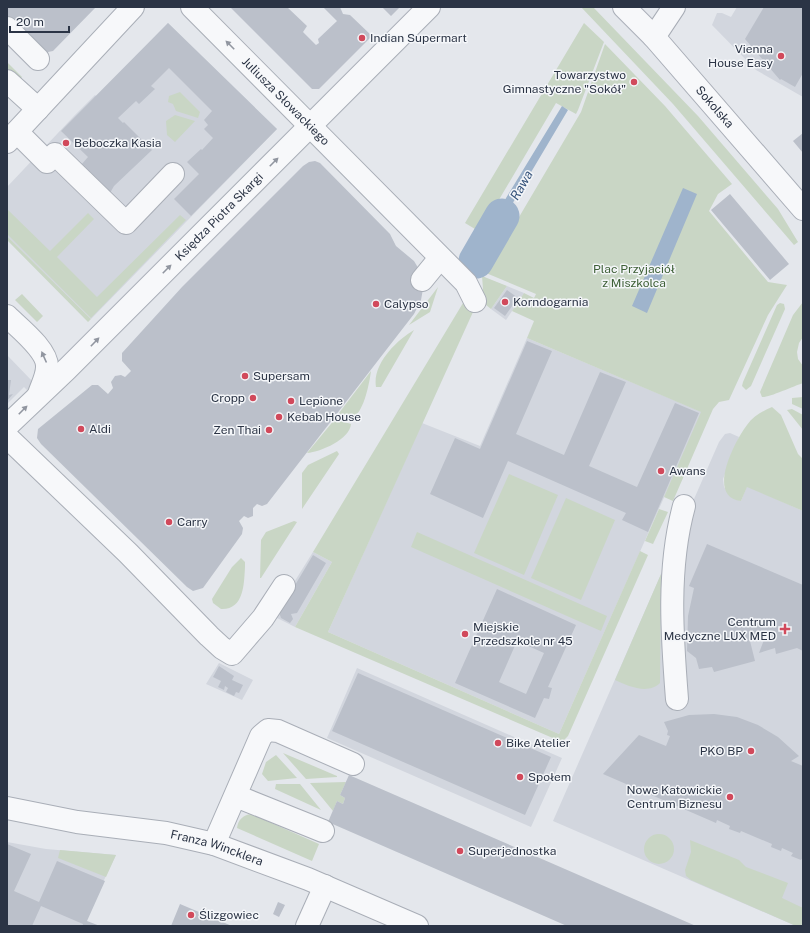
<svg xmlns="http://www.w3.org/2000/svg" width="810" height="933" font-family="'Public Sans',sans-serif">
<rect width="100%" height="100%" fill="#e4e7ec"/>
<path fill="#d2d6de" d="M737 7H803V97L756 70 712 25 717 13H722L731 17Z
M168 23 277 129 91 319 7 236V187L74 116 95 95 97 97Z
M507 286 524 293 506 320 491 309Z
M527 338 702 412 559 734 328 632 422 423 480 446Z
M7 355 34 383 27 390 24 387 7 404Z
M730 433 739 437 723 479 724 487 729 495 741 501 747 486 803 511V926H796L553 821 719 442 725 434Z
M313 552 332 562 295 627 273 616Z
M219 663 253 680 242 700 206 684Z
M357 668 562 758 531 827 327 738Z
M7 842 46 849 116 855 82 926H7Z"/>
<path fill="#c9d6c5" d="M581 7H593L698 116 778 209 798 242 794 245 673 104Z
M584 23 604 42 578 110 576 114 556 103 480 232 465 223Z
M605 44 665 106 732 184 718 194 709 211 768 282 787 285 768 315 729 400 719 402 713 409 673 501 664 497 701 412 527 338 534 321 512 311 524 293 534 298 536 294 486 273 581 112Z
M7 62 22 77 18 82 7 72Z
M180 92 200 112 198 118 176 111 173 104 168 102 169 96Z
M175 115 195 121 175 142 167 135 166 121Z
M7 209 50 251 88 213 94 219 57 257 97 297 180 215 186 220 91 318 7 234Z
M7 236 91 319 88 322 7 240Z
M482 276 507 286 491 309 480 300 483 289Z
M438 287 430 312 409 325Z
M22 294 43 316 37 322 15 300Z
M803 302V337L799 343 797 352 798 359 803 366V383C794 386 768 398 762 397L760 392 793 315Z
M463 303 473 312 328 632 559 734 640 551 648 555 568 736 562 742 295 627 332 562 313 552Z
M780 303 784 304 785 309 751 386 746 390 742 386 743 382 777 305Z
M414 330 381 387H376C372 364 397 340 414 330Z
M371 371C370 380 364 412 354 416 349 418 343 416 339 413Z
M803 397V409L792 404V398Z
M772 407 781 415 798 454 803 459V511L747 487 741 501C705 497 736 439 747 425 753 416 763 411 772 407Z
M792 409 803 415V430L787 410Z
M335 419 351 424C350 439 321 452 307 453Z
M337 451 339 454 302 509V473L308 465Z
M509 474 558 495 524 575 474 553Z
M566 498 615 520 581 600 531 578Z
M659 509 668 512 653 544 645 541Z
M294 521 297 522 261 578H260L261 540 266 532Z
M417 532 607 616 601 631 411 547Z
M241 558 245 562V567C244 584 244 610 221 609L213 603 212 599 232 567Z
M661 574 660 683C648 695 628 686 615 680Z
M283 753 337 776V777L306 779Z
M276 755 297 778 268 781 262 774 266 762Z
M346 782 340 795 345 798 343 804 337 801 333 811 310 783Z
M276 784H300L321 810 275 789Z
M251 814 319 844 312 861 237 828C238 820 243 815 251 814Z
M644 849a15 15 0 1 1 30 0a15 15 0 1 1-30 0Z
M690 840 739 860 746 867 788 883 782 898 803 908V926H796L691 880 686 876 685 870 691 852Z
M60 850 116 855 106 877 58 858Z"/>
<path fill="#9fb4cc" d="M562 106 568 110 480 258 472 254Z
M683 188 697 194 647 313 632 306Z"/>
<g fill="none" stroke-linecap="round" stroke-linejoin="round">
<path stroke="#9fb4cc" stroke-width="35" d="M476 261 502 216"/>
</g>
<path fill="#bbc0ca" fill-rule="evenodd" d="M7 7H96L53 51 43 53 7 18Z
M230 7H287L307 26 303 32 316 45 319 43 318 39 337 21 323 7H340L343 14 350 15 372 36 319 89H312Z
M382 7H400L391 16Z
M764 7H803V73L795 87 781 79 780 80 745 39Z
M168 23 277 129 191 216 174 199 199 174 187 162 201 149 202 150 213 138 204 129 208 125 204 120 212 111 169 68 151 86 155 89 139 104 136 101 118 118 123 123 124 122 152 150 114 186 110 193 83 165H81L88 157 61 131Z
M803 133V153L793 141Z
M315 161 320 163 390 234 396 246 414 261 420 271 423 289 421 300 414 314 267 504 262 506 257 504 253 508V516L248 518 244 516 239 521 243 528 242 534 203 588 193 591 187 587 41 444 37 438 38 429 92 385H98L108 394 113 388 111 382 115 376 121 375 125 377 131 371 122 361V353L182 287 303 166 309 162Z
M730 194 789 264 770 280 711 210Z
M507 290 518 298 505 316 494 308Z
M527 341 552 351 516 434 564 455 600 372 626 382 589 466 637 487 675 403 699 413 648 532 622 520 626 513 508 461 483 518 430 494 455 438 480 449Z
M7 380H11L9 395 13 394 7 401Z
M707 544 803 585V651L797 648 776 654 775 648 759 653 765 637 750 641 755 661 714 672 712 667 699 669 696 658 687 651 688 616 694 588 689 586Z
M313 555 326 563 297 613 291 614 293 619 290 623 281 618 279 612Z
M497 589 576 625 548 687 552 688 549 699 544 698 535 718 455 683ZM517 641 544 653 526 694 499 682Z
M219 666 234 676 232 680 243 685 239 693 236 692 234 696 226 692 228 688 225 686 224 690 218 687 221 681 213 677Z
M358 673 551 757 525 815 332 731Z
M714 714 737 717 758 725 778 737 799 756 791 761 803 766V857L801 860 791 856 793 853 782 848 781 851 771 847 772 844 741 831 740 833 729 829 730 826 717 820 716 823 603 774 639 735 666 746 670 736 667 735 668 731 664 722 689 715Z
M349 775 696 926H567L328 822 337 801 343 804 345 798 340 795Z
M7 844 31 854 14 891 39 902 57 861 105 881 87 921 100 926H82L83 924 41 906 32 926H7Z
M278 902 285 905 279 917 273 914Z
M180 904 232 926H171Z"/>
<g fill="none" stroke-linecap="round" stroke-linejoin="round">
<g stroke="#a9aeb7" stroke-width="24">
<g id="minor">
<path id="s1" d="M192 7 466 283 475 301"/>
<path id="s2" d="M624 7 654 37 803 209"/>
<path d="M7 28 38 59"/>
<path d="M654 37 674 7"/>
<path d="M7 81 38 109"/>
<path d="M17 132 47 162 55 154 126 223 173 174"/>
<path d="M7 142 133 7"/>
<path d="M422 280 440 258"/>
<path d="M7 316C18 327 48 350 47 367 47 376 42 385 39 394"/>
<path id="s3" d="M7 426 67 369 429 7"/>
<path d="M7 437 128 553 209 636 222 648 232 654 263 618 284 586"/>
<path d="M677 699C672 636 667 568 684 506"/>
<path d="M236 796 323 831"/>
<path id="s4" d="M7 808 77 822 166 833 214 844 308 879 417 926"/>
<path d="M214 844 261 736 268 730 278 731 353 764"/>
<path d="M307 926 325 886"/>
</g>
</g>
<use href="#minor" stroke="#f7f8fa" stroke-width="22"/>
</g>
<defs><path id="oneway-solid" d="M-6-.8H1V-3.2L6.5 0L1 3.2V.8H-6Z"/></defs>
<g fill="#9196a0">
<use href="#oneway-solid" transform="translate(230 45) rotate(-135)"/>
<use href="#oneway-solid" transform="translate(274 162) rotate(-45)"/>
<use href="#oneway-solid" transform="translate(167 269) rotate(-45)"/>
<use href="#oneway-solid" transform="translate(95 342) rotate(-46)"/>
<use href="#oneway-solid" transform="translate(44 357) rotate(-114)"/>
<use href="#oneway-solid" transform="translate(23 410) rotate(-45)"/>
</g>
<g fill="#d1495b" stroke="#f4f6f9" stroke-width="1.5">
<circle cx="362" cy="38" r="4"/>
<circle cx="781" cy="56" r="4"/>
<circle cx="634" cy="82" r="4"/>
<circle cx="66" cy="143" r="4"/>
<circle cx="505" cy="302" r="4"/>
<circle cx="376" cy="304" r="4"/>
<circle cx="245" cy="376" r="4"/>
<circle cx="253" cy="398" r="4"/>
<circle cx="291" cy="401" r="4"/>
<circle cx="279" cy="417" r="4"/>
<circle cx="81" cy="429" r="4"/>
<circle cx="269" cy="430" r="4"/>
<circle cx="661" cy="471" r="4"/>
<circle cx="169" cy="522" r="4"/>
<path d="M783 623h4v4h4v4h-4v4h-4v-4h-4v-4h4z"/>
<circle cx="465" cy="634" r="4"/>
<circle cx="498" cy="743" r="4"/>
<circle cx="751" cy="751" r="4"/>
<circle cx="520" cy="777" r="4"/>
<circle cx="730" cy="797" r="4"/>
<circle cx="460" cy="851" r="4"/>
<circle cx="191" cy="915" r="4"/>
</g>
<g text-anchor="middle" stroke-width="3" stroke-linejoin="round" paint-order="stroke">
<g font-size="12" fill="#2b3445" stroke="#f4f6f9" text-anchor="start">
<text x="370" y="42">Indian Supermart</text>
<text x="773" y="53" text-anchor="end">Vienna<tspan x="773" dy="14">House Easy</tspan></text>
<text x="626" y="79" text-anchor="end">Towarzystwo<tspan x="626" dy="14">Gimnastyczne "Sokół"</tspan></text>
<text x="74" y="147">Beboczka Kasia</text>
<text x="513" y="306">Korndogarnia</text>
<text x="384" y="308">Calypso</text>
<text x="253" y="380">Supersam</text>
<text x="245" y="402" text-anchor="end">Cropp</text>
<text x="299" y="405">Lepione</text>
<text x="287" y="421">Kebab House</text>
<text x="89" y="433">Aldi</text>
<text x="261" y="434" text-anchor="end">Zen Thai</text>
<text x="669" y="475">Awans</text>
<text x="177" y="526">Carry</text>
<text x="776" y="626" text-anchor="end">Centrum<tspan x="776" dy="14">Medyczne LUX MED</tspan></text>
<text x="473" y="631">Miejskie<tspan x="473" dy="14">Przedszkole nr 45</tspan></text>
<text x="506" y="747">Bike Atelier</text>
<text x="743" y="755" text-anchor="end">PKO BP</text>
<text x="528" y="781">Społem</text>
<text x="722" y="794" text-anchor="end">Nowe Katowickie<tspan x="722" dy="14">Centrum Biznesu</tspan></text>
<text x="468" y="855">Superjednostka</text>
<text x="199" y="919">Ślizgowiec</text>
</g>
<g font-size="12" fill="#2b3445" stroke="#f4f6f9">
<text dy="4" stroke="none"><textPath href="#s1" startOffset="133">Juliusza Słowackiego</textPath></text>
<text dy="4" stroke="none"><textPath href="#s2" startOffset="135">Sokolska</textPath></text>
<text dy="4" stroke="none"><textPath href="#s3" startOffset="298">Księdza Piotra Skargi</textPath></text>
<text dy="4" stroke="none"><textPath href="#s4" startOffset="214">Franza Wincklera</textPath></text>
</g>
<g font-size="12" fill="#3f6138" stroke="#f4f6f9">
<text x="634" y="273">Plac Przyjaciół<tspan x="634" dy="14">z Miszkolca</tspan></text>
</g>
<g font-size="13" font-style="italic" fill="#34527a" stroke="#f4f6f9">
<text transform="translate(521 185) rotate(-60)" y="5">Rawa</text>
</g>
</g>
<rect width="810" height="933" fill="none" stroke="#2b3445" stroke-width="16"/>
<path d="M10 26v6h59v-6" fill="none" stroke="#2b3445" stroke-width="2"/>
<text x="16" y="26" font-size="12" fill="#2b3445" stroke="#f4f6f9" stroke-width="3" paint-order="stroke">20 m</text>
</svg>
